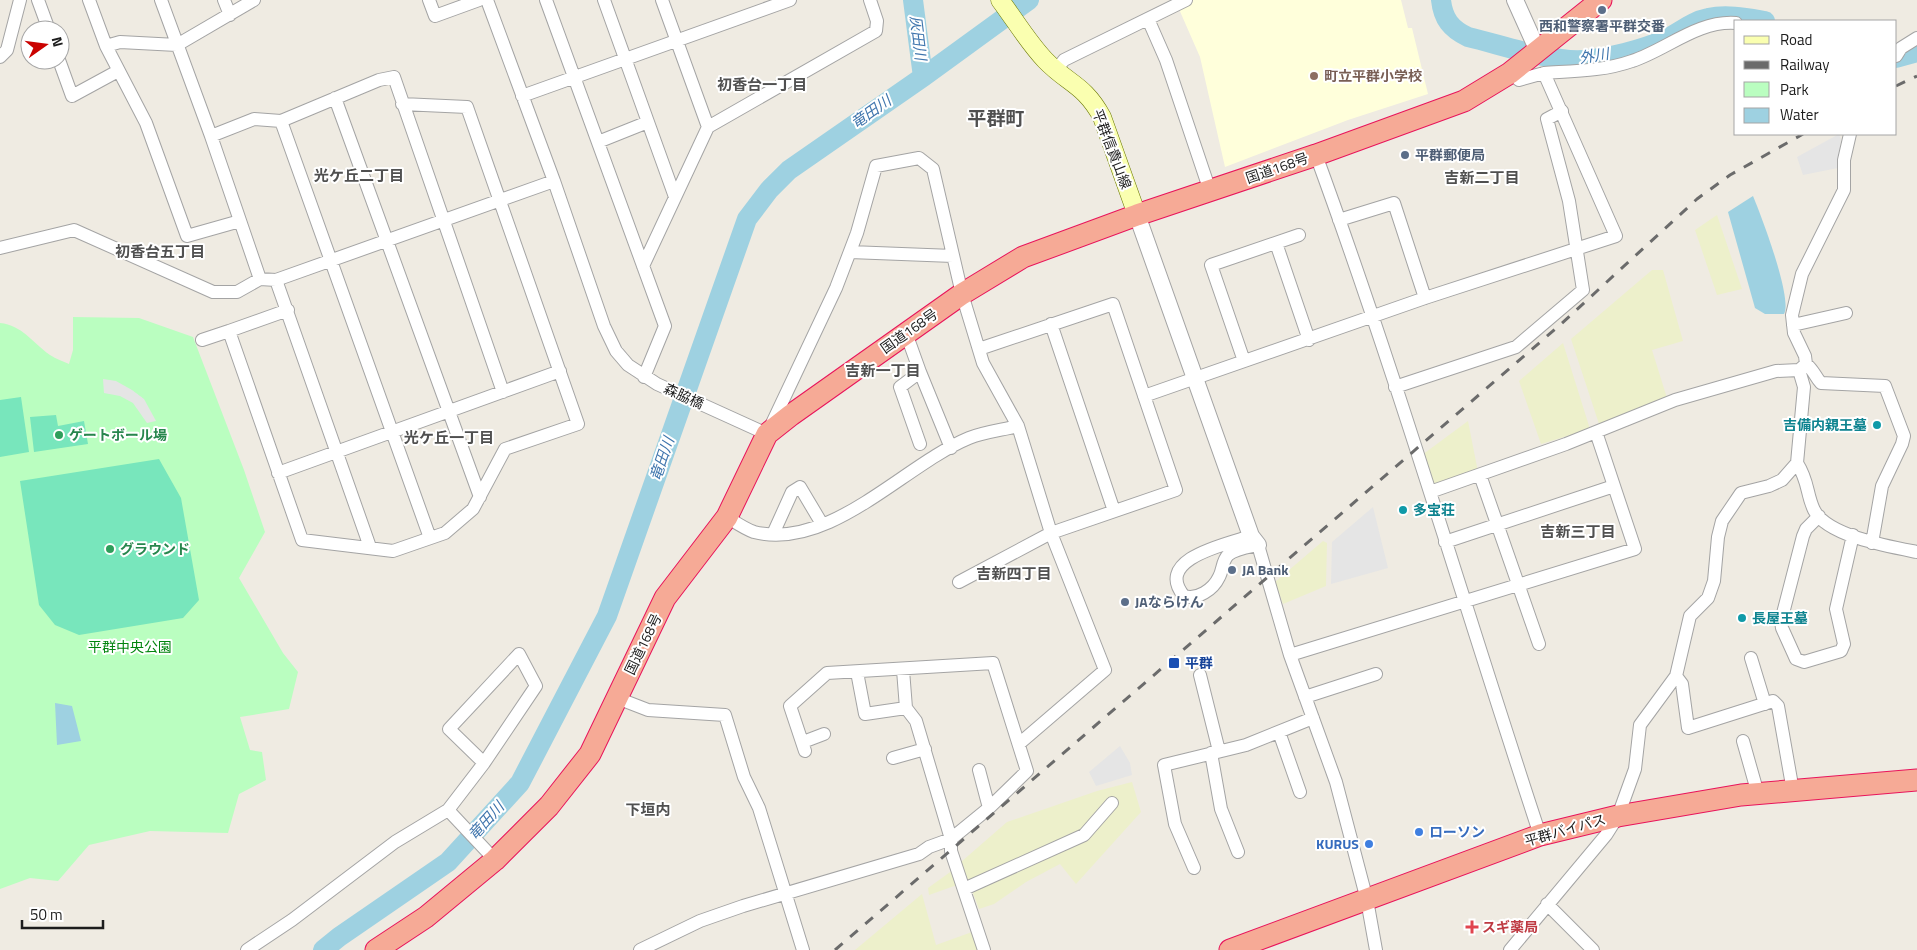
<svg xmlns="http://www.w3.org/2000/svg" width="1917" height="950" font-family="'Titillium Web','Noto Sans JP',sans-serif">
<rect width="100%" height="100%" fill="#efebe2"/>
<path fill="#ffffdb" d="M1175 0H1401L1408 28H1412L1428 94 1348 120 1225 167 1200 57Z"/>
<path fill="#edf0cb" d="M1717 215 1742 289 1717 295 1695 230Z
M1652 270H1663L1683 341 1652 350 1667 398 1599 424 1571 339Z
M1563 343 1590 429 1541 444 1519 381Z
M1468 421 1478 472 1431 487 1422 455Z
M1323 541 1327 543 1326 586 1283 604 1275 582Z
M1132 782 1141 812 1076 884 1060 864 1026 882 994 904 979 909 961 862 1007 822 1097 791Z
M953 870 957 885 929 895 928 888Z
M922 894 936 945 972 932 978 950H855Z"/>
<path fill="#bafec0" d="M73 317 139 318 193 337 244 470 265 532 239 578 283 653 298 672 289 709 240 717 250 750 262 752 266 780 239 794 228 833 150 831 89 845 58 881 30 878 0 889V323C22 325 33 343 50 355 56 359 63 361 69 364L73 350Z"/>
<path fill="#78e6bc" d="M21 397 29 452 0 457V400Z
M56 415 58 426 84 421 88 444 34 452 30 417Z
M159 459 181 498 199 600 183 618 79 635 55 625 39 605 20 481Z"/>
<path fill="#e5e5e5" d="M1839 134 1841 139 1838 168 1803 175 1797 157Z
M103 379 116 381 132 390 144 399 156 421 147 423 133 403 120 396 104 393Z
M1373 507 1388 568 1331 584 1332 542Z
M1120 746 1130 763 1132 775 1096 786 1089 772Z"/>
<path fill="#9ed1e1" d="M1753 196C1761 215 1793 299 1784 314H1765L1755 308 1728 212Z
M55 703 72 706 81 741 57 745Z"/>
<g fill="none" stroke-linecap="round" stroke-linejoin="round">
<path stroke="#9ed1e1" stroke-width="20" d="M913 0 923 77
M1441 0C1443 19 1451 29 1468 37 1502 45 1550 62 1583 60 1609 58 1641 50 1664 40 1679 33 1692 21 1708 18 1727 14 1747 18 1765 21
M1896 58 1917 52
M323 950 339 937 448 862 520 783 607 616 747 219 769 190 789 170 923 77 1029 0"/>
<g stroke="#a4a4a4" stroke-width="14">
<path id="minor" d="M38 0 49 30
M89 0 106 46 120 42 177 45 254 0
M161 0 211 136 260 279
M224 0 230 15
M429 0 435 16 479 0
M487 0 554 181 604 326 616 351 628 365 657 384 767 434 836 288 857 233 876 166 919 158 933 169 962 294 983 363 1018 426 1051 533 1105 670 1020 743
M546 0 665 326 644 377
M604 0 675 197
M662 0 708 127
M1148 19 1166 60 1210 191
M106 46 146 123 187 236 240 221
M1896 56 1901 48 1917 38
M0 57 7 50 20 0
M59 60 72 96 118 71
M1056 70 1064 60 1186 0
M1544 73C1573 71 1604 71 1632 61 1666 50 1698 20 1736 23
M522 96 790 0
M335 98 480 497
M281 121 430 538
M211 136 254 119 281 121 379 80 394 77 503 392
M598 142 648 122
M1316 155C1398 379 1465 608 1540 835
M1339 220 1394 203 1425 298
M1276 243 1309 340
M0 248 74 230 213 292H237L260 279 276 280 554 181
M850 252 953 256
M643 266 708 127 876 31 877 21 870 0
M276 280 370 547
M288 310 229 331 302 540 393 551 445 533 473 509 505 449 578 424 467 107 402 104
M1051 324 1114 511
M1793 325 1846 313
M906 333 920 372 900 387 920 444
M202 340 229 331
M1244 361 1211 265 1299 235
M1806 364C1814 370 1815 377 1821 383L1885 386 1904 436 1902 444 1882 486 1872 543
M920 372 951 448
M1395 387 1516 347 1583 290 1569 201 1547 119 1562 111
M1144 396 1425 298 1616 236 1544 73 1519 80 1510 73
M1797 463C1809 482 1806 493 1814 510 1827 536 1891 547 1917 552
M278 473 560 371
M1480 475 1539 644
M1430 492 1566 444 1675 400 1776 371 1799 370 1806 364 1805 356 1794 333 1792 315 1802 274 1844 190V160L1850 134
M1819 516 1806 529 1803 536 1781 621 1782 628 1796 659 1804 662 1841 651 1844 644 1836 609 1853 535
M727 517C735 522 745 529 754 532 830 551 904 465 969 438 984 432 1002 430 1018 426
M773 534 792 492 800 487 822 524
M1251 536C1227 544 1153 559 1184 596 1197 600 1213 590 1219 577 1223 570 1222 561 1228 555 1235 549 1249 547 1258 545L1290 655 1336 782 1367 900 1376 950
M1445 542 1614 486
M959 582 1051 533 1176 490 1113 304 979 349
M1290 655 1635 549 1596 432
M1751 658 1765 704
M903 670 906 708 916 721 951 839V851L984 950
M857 672 865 714 906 708
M1200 675 1219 751
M1676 676 1682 684 1688 728 1773 701 1778 706 1793 791
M1305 697 1376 674
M617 698 648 710 725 715 744 777 759 808 803 950
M1279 732 1300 792
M1743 741 1758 794
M803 742 824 734
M1211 753 1221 809 1238 852
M893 758 925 749
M979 770 989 808
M448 810 495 860
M1194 868 1175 824 1164 765 1246 745 1313 718
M964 889 1084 835 1112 803
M1547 904 1593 950
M247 950 292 920 395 842 448 810 484 763 536 686 519 654 449 729 484 763
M640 950 700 921 743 906 919 854 929 847 951 839 989 808 1027 771 993 663 827 673 790 706 805 751
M1510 950 1606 835 1618 816 1635 769 1640 725 1676 676 1690 616 1708 598 1714 581 1718 537 1722 521 1741 493 1769 486 1782 480 1797 463 1804 387 1799 370"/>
</g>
<g stroke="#a4a4a4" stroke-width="18">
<path id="tertiary" d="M1515 0 1537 49
M1137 215 1251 536 1258 545"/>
</g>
<g stroke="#6a7800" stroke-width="19">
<path id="secondary" d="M1000 0C1015 20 1028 42 1045 60 1068 84 1084 84 1102 117L1137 215"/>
</g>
<g stroke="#e8145b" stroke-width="23">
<path id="trunk" d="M376 950 426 917 495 860 549 806 590 754 665 598 727 517 767 434 791 415 962 294 1023 257 1137 215 1316 155 1464 101 1510 73 1601 0
M1230 950 1540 835 1618 816 1741 795 1917 780"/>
</g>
<use href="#minor" stroke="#fff" stroke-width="12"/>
<use href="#tertiary" stroke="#fff" stroke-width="16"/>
<use href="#secondary" stroke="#faffb0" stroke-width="18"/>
<use href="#trunk" stroke="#f6aa96" stroke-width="21"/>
<path stroke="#6b6b6b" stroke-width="3" stroke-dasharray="10 10" stroke-linecap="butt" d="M1896 86 1917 76
M835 950 1560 325 1697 199 1730 175 1803 134"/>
</g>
<g fill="#5c6f8a" stroke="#fff" stroke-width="2">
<circle cx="1602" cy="10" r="5"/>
<circle cx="1405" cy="155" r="5"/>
<circle cx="1232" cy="570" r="5"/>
<circle cx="1125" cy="602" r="5"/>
</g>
<circle fill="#8d6e63" stroke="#fff" stroke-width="2" cx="1314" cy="76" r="5"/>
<g fill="#0f9aa8" stroke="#fff" stroke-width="2">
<circle cx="1877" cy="425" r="5"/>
<circle cx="1403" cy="510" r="5"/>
<circle cx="1742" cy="618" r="5"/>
</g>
<g fill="#2e9e5b" stroke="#fff" stroke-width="2">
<circle cx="59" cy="435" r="5"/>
<circle cx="110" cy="549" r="5"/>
</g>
<rect fill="#1a4fb4" stroke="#fff" stroke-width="2" x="1168" y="657" width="12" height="12" rx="2.5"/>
<g fill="#3f7fe0" stroke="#fff" stroke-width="2">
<circle cx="1419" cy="832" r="5"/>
<circle cx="1369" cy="844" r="5"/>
</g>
<path fill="#e0444e" stroke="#fff" stroke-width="2" d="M1469.5 919.5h5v5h5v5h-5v5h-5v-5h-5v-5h5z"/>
<g text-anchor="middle" stroke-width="4" stroke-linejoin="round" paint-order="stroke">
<g font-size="14" font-weight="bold" fill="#4e5e75" stroke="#fff" text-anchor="start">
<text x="1602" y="31" text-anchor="middle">西和警察署平群交番</text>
<text x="1415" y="160">平群郵便局</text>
<text x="1242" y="575">JA Bank</text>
<text x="1135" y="607">JAならけん</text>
</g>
<g font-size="14" font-weight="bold" fill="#785e54" stroke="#fff" text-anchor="start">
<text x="1324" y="81">町立平群小学校</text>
</g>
<g font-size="14" fill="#1d1d1d" stroke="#fff">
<text transform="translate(1112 149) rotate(69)" y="5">平群信貴山線</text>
<text transform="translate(1277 168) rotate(-19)" y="5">国道168号</text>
<text transform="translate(909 331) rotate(-35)" y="5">国道168号</text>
<text transform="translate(684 396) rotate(24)" y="5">森脇橋</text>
<text transform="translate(643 644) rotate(-64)" y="5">国道168号</text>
<text transform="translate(1565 830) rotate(-16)" y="5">平群バイパス</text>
</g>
<g font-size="14" font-weight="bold" fill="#0d838f" stroke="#fff" text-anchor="start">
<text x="1867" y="430" text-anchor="end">吉備内親王墓</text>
<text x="1413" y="515">多宝荘</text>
<text x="1752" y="623">長屋王墓</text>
</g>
<g font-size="14" font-weight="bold" fill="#27864d" stroke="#fff" text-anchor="start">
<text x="69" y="440">ゲートボール場</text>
<text x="120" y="554">グラウンド</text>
</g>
<g font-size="14" fill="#01840d" stroke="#fff">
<text x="130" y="652">平群中央公園</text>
</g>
<g font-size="14" font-weight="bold" fill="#164399" stroke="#fff" text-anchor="start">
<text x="1185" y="668">平群</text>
</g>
<g font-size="14" font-weight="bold" fill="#366cbe" stroke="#fff" text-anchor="start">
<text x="1429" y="837">ローソン</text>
<text x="1359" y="849" text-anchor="end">KURUS</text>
</g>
<g font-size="14" font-weight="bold" fill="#be3a42" stroke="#fff" text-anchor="start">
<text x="1482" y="932">スギ薬局</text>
</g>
<g font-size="15" font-style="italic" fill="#3f75ad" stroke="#fff">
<text transform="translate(918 38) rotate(83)" y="5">灰田川</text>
<text transform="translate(1594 56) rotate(-9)" y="5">外川</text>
<text transform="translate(871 112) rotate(-35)" y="5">竜田川</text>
<text transform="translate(662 459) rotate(-71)" y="5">竜田川</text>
<text transform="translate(486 821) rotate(-48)" y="5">竜田川</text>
</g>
<g font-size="15" font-weight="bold" fill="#505050" stroke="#fff">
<text x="762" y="90">初香台一丁目</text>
<text x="359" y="181">光ケ丘二丁目</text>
<text x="1482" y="183">吉新二丁目</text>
<text x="160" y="257">初香台五丁目</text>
<text x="883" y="376">吉新一丁目</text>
<text x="449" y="443">光ケ丘一丁目</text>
<text x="1578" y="537">吉新三丁目</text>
<text x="1014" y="579">吉新四丁目</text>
<text x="648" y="815">下垣内</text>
</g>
<g font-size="19" font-weight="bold" fill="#505050" stroke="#fff">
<text x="996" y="125">平群町</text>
</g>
</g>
<rect x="1734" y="20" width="162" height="115" fill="#ffffff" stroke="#a5a5a5"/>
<rect x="1744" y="36" width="25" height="8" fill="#faffb0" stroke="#a5a5a5"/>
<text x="1780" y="45" font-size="15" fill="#1d1d1d">Road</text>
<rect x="1744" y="61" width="25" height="8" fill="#6b6b6b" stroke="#a5a5a5"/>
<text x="1780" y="70" font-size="15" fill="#1d1d1d">Railway</text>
<rect x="1744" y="82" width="25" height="15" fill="#bafec0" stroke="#a5a5a5"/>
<text x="1780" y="95" font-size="15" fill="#1d1d1d">Park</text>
<rect x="1744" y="108" width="25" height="15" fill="#9ed1e1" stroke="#a5a5a5"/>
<text x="1780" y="120" font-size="15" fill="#1d1d1d">Water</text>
<g transform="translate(45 45) rotate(76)"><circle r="24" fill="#ffffff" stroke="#a5a5a5"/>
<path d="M0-4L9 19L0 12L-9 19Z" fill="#ca0200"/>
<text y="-8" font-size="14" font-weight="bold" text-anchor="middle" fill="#1d1d1d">N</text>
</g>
<path d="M22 920v8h81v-8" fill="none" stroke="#1d1d1d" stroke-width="2.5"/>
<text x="30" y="920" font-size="15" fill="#1d1d1d" stroke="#ffffff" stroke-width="4" paint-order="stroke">50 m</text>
</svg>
